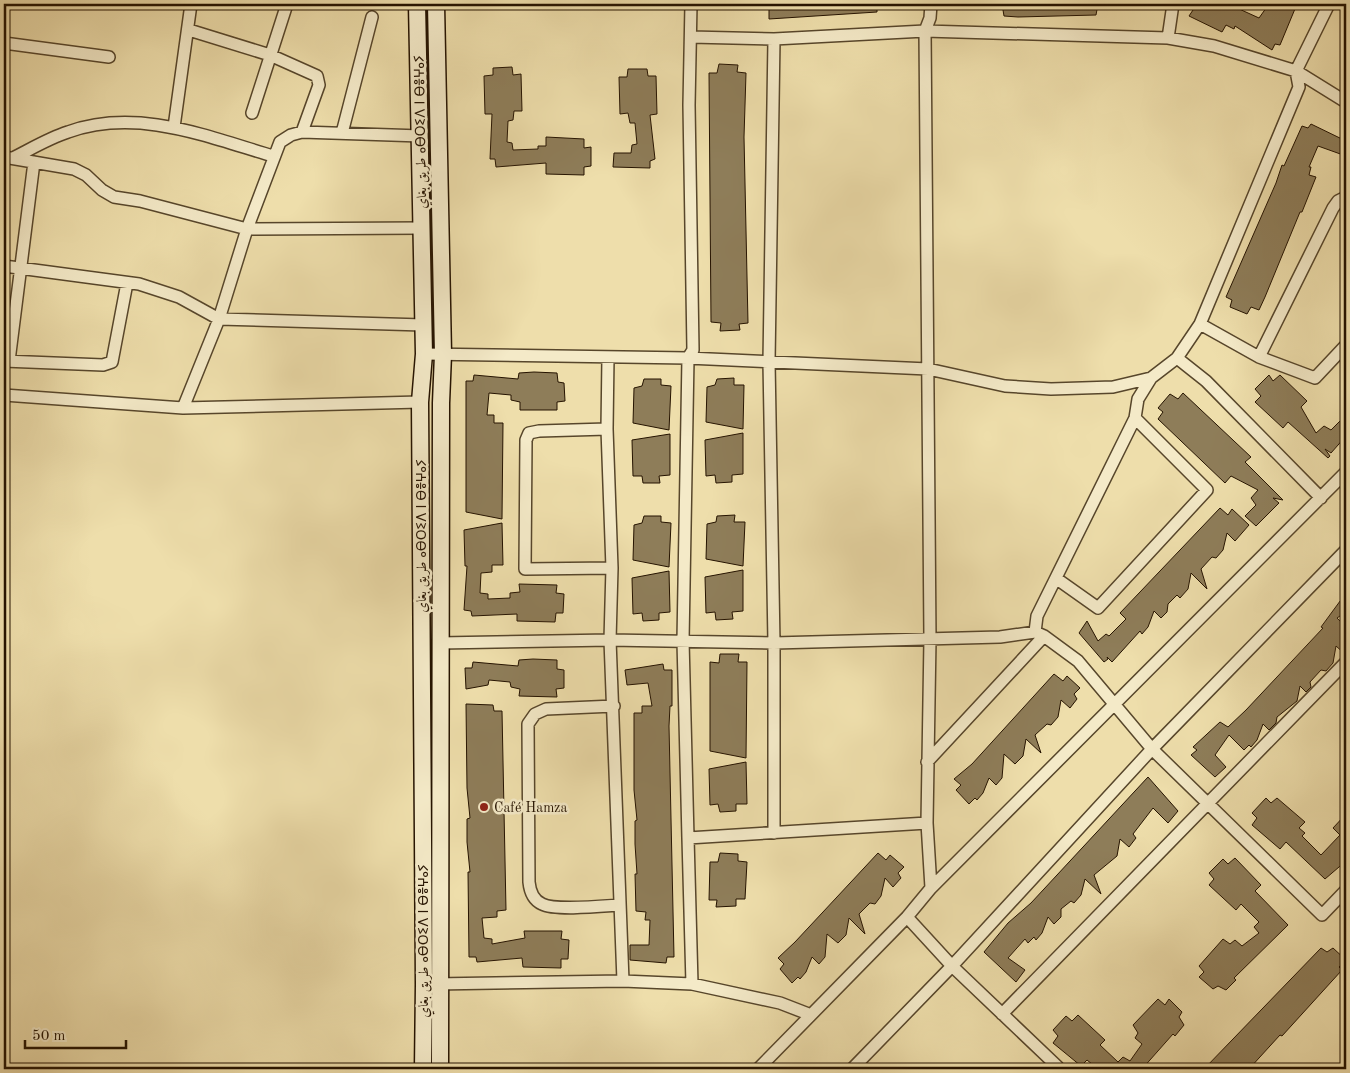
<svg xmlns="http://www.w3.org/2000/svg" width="1350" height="1073" font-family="'Old Standard TT',Amiri,'Noto Sans Tifinagh',serif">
<rect width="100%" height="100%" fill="#eedeab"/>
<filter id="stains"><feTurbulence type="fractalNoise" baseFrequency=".004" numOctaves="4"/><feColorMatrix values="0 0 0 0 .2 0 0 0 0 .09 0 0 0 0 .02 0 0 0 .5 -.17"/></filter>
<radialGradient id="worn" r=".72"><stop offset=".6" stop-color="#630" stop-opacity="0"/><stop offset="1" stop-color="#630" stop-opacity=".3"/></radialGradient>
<path fill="#8e7d59" stroke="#251300" d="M769 4H877V12L769 19Z
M1002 4H1098L1096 15 1018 17 1004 16Z
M1197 4H1239L1237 8 1259 18 1269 4H1297L1280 45 1275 44 1272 50 1235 26 1234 29 1226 25 1222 32 1189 16Z
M719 64 738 65 737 72 746 73 744 137 748 323 739 324 740 330 720 331 721 323 711 322 709 73H717Z
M512 67 513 75 521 74 522 111H514L513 120 508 121 507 142 512 143 513 150 538 149V146H546V137L584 139V148L591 147V166L584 167V175L546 174V163L496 167 495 159H490L492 114H485L484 76 493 75V68Z
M628 69H647L648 76H656L657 114 650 115 655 159 650 161V168L613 167 614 153H631L632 145 637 144 635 123H630L628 113 620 114 619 77H627Z
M1311 124 1346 141V156L1318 146 1309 167H1311L1309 175 1316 177 1302 212H1300L1265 297 1259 310 1251 307 1247 314 1230 307 1232 300 1226 297 1276 183 1282 165 1284 166 1302 126 1308 128Z
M534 372 557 373 558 382 564 383 565 401 557 402V410H520V402L511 400V395L489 393 487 415H494V423H503L502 519 466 512V381H473L474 375 518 379 519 373Z
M1269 375 1273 381 1280 375 1307 401 1301 407 1316 433 1324 426 1331 430 1346 415V436L1331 453 1325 449 1330 456 1328 458 1288 422 1283 428 1255 402 1261 396 1255 389Z
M734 378V385H744L743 429 706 422 707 387 715 385 717 379Z
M644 379H661V385L671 386 669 430 633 423 634 388 642 386Z
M1183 393 1251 457 1245 462 1283 500 1273 498 1279 503 1256 526 1245 516 1256 505 1251 498 1258 490 1231 476 1225 483 1158 419 1163 412 1158 408 1170 394 1178 399Z
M743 433V474L732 475V482L716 483 715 475 706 476 705 440Z
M670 434V475L659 476 660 483H643L642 476H633L632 440Z
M1220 508 1228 515 1232 509 1249 525 1235 541 1227 533 1223 550 1216 558 1212 557 1201 569 1207 589 1191 573 1188 589 1180 598 1177 595 1168 604 1167 612 1161 618 1154 611 1148 627 1142 634 1140 631 1112 662 1107 657 1108 659 1104 662 1079 633 1087 621 1098 641 1106 634 1109 636 1126 619 1120 613Z
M735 515 734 522H745L743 566 706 559 707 524 716 522 717 516Z
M644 516H661V522L671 523 669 567 633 560 634 525 642 523Z
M502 523 503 565H492V572L481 573 480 593 488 594V599L510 598V593L520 592 519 584 557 585 556 593 564 594 563 613H556L555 622 517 621V614L472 616 471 611 464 610 467 566H465L464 530Z
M743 570V611L732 612 733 619 716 620 715 612 706 613 705 577Z
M669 571 670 612 659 613V620L643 621 642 613 633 614 632 578Z
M1346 593V612L1337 618 1346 627V655L1336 646 1333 663 1326 671 1321 670 1310 682 1311 687 1306 692 1300 686 1297 701 1277 717 1276 723 1269 730 1263 724 1257 740 1251 747 1249 745 1244 750 1229 735 1215 755 1226 767 1215 777 1191 755 1197 750 1193 747 1220 722 1228 727 1246 710 1323 628 1321 627Z
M720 654H739L738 662H747L746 758 710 751V662L719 663Z
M533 659 557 660V669L564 670V688L556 689 557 697 519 696 520 689 511 687 510 682 489 680 488 685 466 689 465 668H472L473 662 518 666 519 660Z
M663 664 664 670H672V706H670L669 726 674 957H667L666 963 630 960V945H649L650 920H645L646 912 636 911 635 874H637L635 844V821L637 820 634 790V713H642V706H652L648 683 627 685 625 670Z
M1054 674 1063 681 1067 676 1080 688 1074 694 1077 699 1070 708 1061 700 1058 717 1051 725 1047 724 1035 735 1041 753 1026 739 1023 756 1015 764 1004 754 1002 778 996 785 989 778 983 793 977 800 975 798 969 804 956 790 961 785 954 779 972 764Z
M466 704 493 705 494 711H502L506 910 497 911V917L482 918 484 938 492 939V944L525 938 524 931H562L561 939 569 940 568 959H561V968L523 967 522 958 477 962 476 957H469L468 872H470L467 842V819L470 818 467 788Z
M746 762 747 804H736V811L720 812 718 804 710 805 709 769Z
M1148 777 1178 811 1168 823 1153 808 1133 834 1136 838 1129 847 1120 839 1117 856 1094 875 1101 894 1085 879 1081 895 1074 903 1071 901 1061 909V917L1054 924 1048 917 1042 933 1036 940 1034 937 1028 943 1025 939 1008 958 1025 970 1016 982 984 952 1008 923 1031 903Z
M1266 798 1271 803 1277 798 1305 822 1299 828 1305 833 1302 836 1321 855 1340 835 1333 828 1346 814V861L1325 879 1286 842 1280 849 1252 825 1257 818 1252 813Z
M720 853 738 854V861L747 862 745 899H736V906L716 907 717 900H709L710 862H718Z
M878 853 886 860 890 855 904 867 898 873 901 878 893 887 885 878 881 896 875 904 870 903 859 914 865 934 849 918 846 935 838 943 827 934 825 957 819 964 812 957 806 972 800 979 798 977 792 983 780 969 784 964 778 958 795 942Z
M1235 858 1261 885 1255 891 1288 925 1234 978 1236 980 1226 990 1218 986 1213 989 1199 977 1204 972 1199 966 1223 939 1230 944 1235 940 1242 946 1259 933 1254 927 1259 922 1241 904 1236 910 1209 885 1214 879 1209 873 1223 859 1228 864Z
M1321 948 1327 952 1333 948 1346 960 1339 967 1342 970 1282 1036 1280 1035 1249 1069H1204Z
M1158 999 1165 1005 1169 999 1182 1012 1179 1017 1184 1025 1175 1036 1173 1034 1142 1069H1098L1087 1060 1081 1066 1053 1043 1058 1036 1053 1030 1066 1016 1072 1021 1078 1015 1105 1040 1100 1045 1118 1062 1123 1057 1130 1061 1142 1044 1135 1038 1138 1033 1133 1025Z"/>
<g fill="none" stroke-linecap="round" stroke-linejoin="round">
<g stroke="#57462b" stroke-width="14">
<path id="minor" d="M931 4 930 18 925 31 930 639 927 823 931 888
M189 30 270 55 317 76 319 85 302 132
M691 37 774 39 925 31 1168 38 1214 46 1296 71 1346 102
M1168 38 1173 4
M4 43 109 57
M252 113 287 4
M174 127 191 4
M342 133 372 17
M4 157 74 169 86 175 102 190 114 197 140 201 247 229 422 228
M13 158C31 149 49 138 68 132 137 107 208 137 273 156
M4 266 139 284 179 297 219 319 423 325
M1200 324 1259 357 1315 378 1346 345
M424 354 688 358 928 369 1005 386 1051 389 1113 387 1151 378
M608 357 607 429 612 568 610 640 623 981
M1259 357 1333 208 1338 201 1346 197
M1177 358 1206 381 1321 498
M4 361 103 365 112 362 127 283
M9 361 34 162
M4 395 183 408
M420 402 183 408 219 319 247 229 280 142 291 135 302 132 421 136
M607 429 539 431 529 433 526 440 525 569 612 568
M1057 579 1098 608 1207 490 1135 418
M1035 632 1037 616 1135 418 1138 399 1151 378 1177 358 1200 324 1299 87 1296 71 1329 4
M440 643 610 640 774 643 1000 637 1035 632 1044 636 1078 661 1152 749 1322 915 1346 890
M614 706 546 709 535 714 528 724 529 882C530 892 533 900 542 904 555 911 604 906 620 905
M927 762 1044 636
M774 833V643L769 362 774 39
M688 838 683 641 688 358 693 350 689 105 691 4
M907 917 952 966 1058 1067
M435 984 623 981 692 984 780 1003 811 1015
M692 984 688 838 927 823
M1002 1014 1346 662
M758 1069 907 917 931 888 1346 472
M852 1069 952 966 1152 749 1346 550"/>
</g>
<g stroke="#251300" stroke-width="19">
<path id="secondary" d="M417 4 424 354 420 402 424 984 423 1069
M436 4 443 354 441 403 440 1069"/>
</g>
<use href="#minor" stroke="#f4eac8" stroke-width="11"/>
<use href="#secondary" stroke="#f4eac8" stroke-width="16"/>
</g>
<circle fill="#8f2418" stroke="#f4eac8" stroke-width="2" cx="484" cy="807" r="5"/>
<g text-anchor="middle" stroke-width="5" stroke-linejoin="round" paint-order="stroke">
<g font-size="14" fill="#251300" stroke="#f4eac8">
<text transform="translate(420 132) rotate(-91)" y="5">طريق بغاي ⴰⴱⵔⵉⴷ ⵏ ⴱⴻⵖⴰⵢ</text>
<text transform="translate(421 536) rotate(-90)" y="5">طريق بغاي ⴰⴱⵔⵉⴷ ⵏ ⴱⴻⵖⴰⵢ</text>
<text transform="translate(423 941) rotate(-90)" y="5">طريق بغاي ⴰⴱⵔⵉⴷ ⵏ ⴱⴻⵖⴰⵢ</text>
</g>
<g font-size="14" fill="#251300" stroke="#f4eac8" text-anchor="start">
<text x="494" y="812">Café Hamza</text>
</g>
</g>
<rect width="1350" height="1073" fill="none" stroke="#eedeab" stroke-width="20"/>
<rect x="5" y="5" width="1340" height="1063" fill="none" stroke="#251300" stroke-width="2.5"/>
<rect x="10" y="10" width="1330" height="1053" fill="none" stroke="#251300"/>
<path d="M25 1040v8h101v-8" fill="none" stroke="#251300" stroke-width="2.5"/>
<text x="32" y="1040" font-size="15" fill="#251300" stroke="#f4eac8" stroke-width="4" paint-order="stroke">50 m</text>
<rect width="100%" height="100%" filter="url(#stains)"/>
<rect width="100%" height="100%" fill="url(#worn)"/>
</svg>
